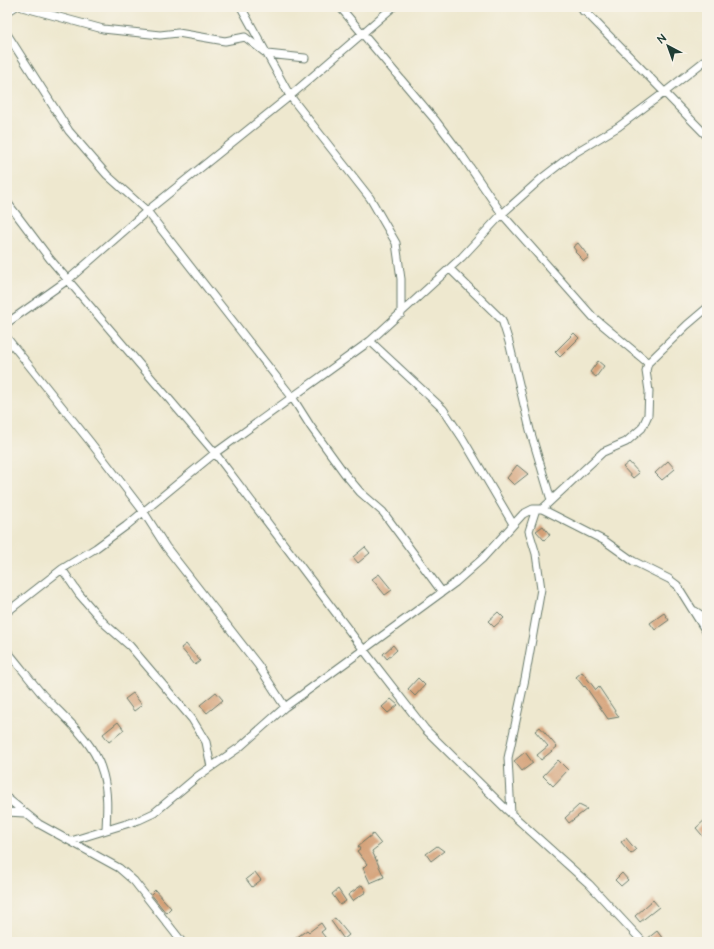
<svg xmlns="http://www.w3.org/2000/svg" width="714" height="949" font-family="'Architects Daughter',sans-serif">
<rect width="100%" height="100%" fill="#f7f3e8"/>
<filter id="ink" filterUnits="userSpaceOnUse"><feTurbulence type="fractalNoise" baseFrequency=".025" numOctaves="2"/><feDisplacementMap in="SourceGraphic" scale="8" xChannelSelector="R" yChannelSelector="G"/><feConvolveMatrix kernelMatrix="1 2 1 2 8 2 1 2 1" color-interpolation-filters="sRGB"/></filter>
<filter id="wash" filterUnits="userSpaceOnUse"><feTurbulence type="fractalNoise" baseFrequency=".012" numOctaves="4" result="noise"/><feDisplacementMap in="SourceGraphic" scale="16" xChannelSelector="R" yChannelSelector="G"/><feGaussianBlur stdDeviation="0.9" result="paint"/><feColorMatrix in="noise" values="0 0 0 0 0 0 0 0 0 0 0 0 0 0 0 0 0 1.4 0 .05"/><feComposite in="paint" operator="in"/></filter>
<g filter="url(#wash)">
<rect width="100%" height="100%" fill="#eee8cf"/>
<g id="blocks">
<path fill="#d4a077" d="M578 243 589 257 584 261 575 252 576 251 573 247Z
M574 333 579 338 560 357 555 352Z
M598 361 604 366 596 377 590 372Z
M668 461 675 469 662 480 655 473Z
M629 462 639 473 633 478 623 467Z
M517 465 528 474 514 485 507 478Z
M543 526 550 535 544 540 536 531Z
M365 547 370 553 358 563 353 557Z
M379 574 392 590 385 595 372 579Z
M498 612 504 618 494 627 488 621Z
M664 613 669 620 655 630 650 623Z
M186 644 200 661 195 665 181 648Z
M393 645 397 650 387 659 383 654Z
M582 672 596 690 599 687 619 717 608 719 585 686 584 687 576 677Z
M418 678 425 685 415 696 408 689Z
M216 692 223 700 207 713 200 705Z
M133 693 142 705 134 711 125 699Z
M391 699 398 705 388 713 382 707Z
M118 722 124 730 109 742 103 734Z
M540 727 557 747 541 760 537 755 548 746 535 731Z
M525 752 533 763 522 771 514 761Z
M558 760 568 770 553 786 543 776Z
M579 805 587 809 569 823 565 818Z
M707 818V841L696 828Z
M373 834 381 844 372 851 384 877 370 883 363 868 367 864 357 851 360 849 358 846Z
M626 838 636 850 631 854 621 842Z
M437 846 444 851 431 861 426 854Z
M255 872 261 880 252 887 246 879Z
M622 873 628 880 621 886 615 880Z
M362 885 366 892 352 901 348 895Z
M338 889 346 901 340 905 332 894Z
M155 890 171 908 166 913 151 894Z
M653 900 659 907 640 922 635 916Z
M335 918 349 935 344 939 331 921Z
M321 923 325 929 321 932 329 942H299L296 938 307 930 309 932Z
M657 931 663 939 658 942H648L647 939Z"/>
</g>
</g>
<g filter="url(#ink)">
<use href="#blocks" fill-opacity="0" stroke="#67796a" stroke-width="1"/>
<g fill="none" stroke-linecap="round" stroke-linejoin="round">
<g stroke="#67796a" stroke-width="9">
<path id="street" d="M22 7 103 29 160 35 178 33 225 41 245 37 267 54 305 58
M241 7 290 96 370 198 396 243 401 279V314
M340 7 436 121 461 154 502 214 593 317 648 363
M581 7 707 136
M583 11 593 7
M7 12 15 7
M7 34 69 131 107 175 147 211 292 397 311 427 345 474 360 492 383 512 442 592
M7 202 50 259 215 453 363 649 425 729 507 810 589 884 643 942
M450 269 502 320 509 342 530 430 551 500
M7 323 69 279 147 211 290 96 393 7
M7 338 91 443 143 511 166 547 258 665 285 707
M370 341 443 409 463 439 513 524
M542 509 603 452 626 442 642 428 648 415 649 391 646 371 648 363 687 325 707 308
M62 569 79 594 105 624 130 646 192 719 206 742 211 767
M695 611 707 619
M7 612 62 569 96 548 126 526 215 453 370 341 462 257 502 214 542 178 573 154 618 127 665 92 707 59
M7 651C19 665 30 680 42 694 64 717 95 742 103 774 108 793 107 810 106 829
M7 798 39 824 119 868 134 881 182 942
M7 812 24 813
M511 814 508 758 525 679 541 589 536 554 529 531 536 509
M71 841 139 820 154 813 198 776 240 747 285 707 456 582 482 559 523 514 533 509H542L605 541 633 561 669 579 677 585 707 633"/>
</g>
<use href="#street" stroke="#fff" stroke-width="7"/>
</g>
</g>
<rect width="714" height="949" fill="none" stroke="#f7f3e8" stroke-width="24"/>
<g transform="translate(668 46) rotate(319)" stroke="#f7f3e8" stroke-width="3" paint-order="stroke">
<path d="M0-3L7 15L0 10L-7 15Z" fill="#1f3d34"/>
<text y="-6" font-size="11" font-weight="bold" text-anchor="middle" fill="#1f3d34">N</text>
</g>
</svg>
